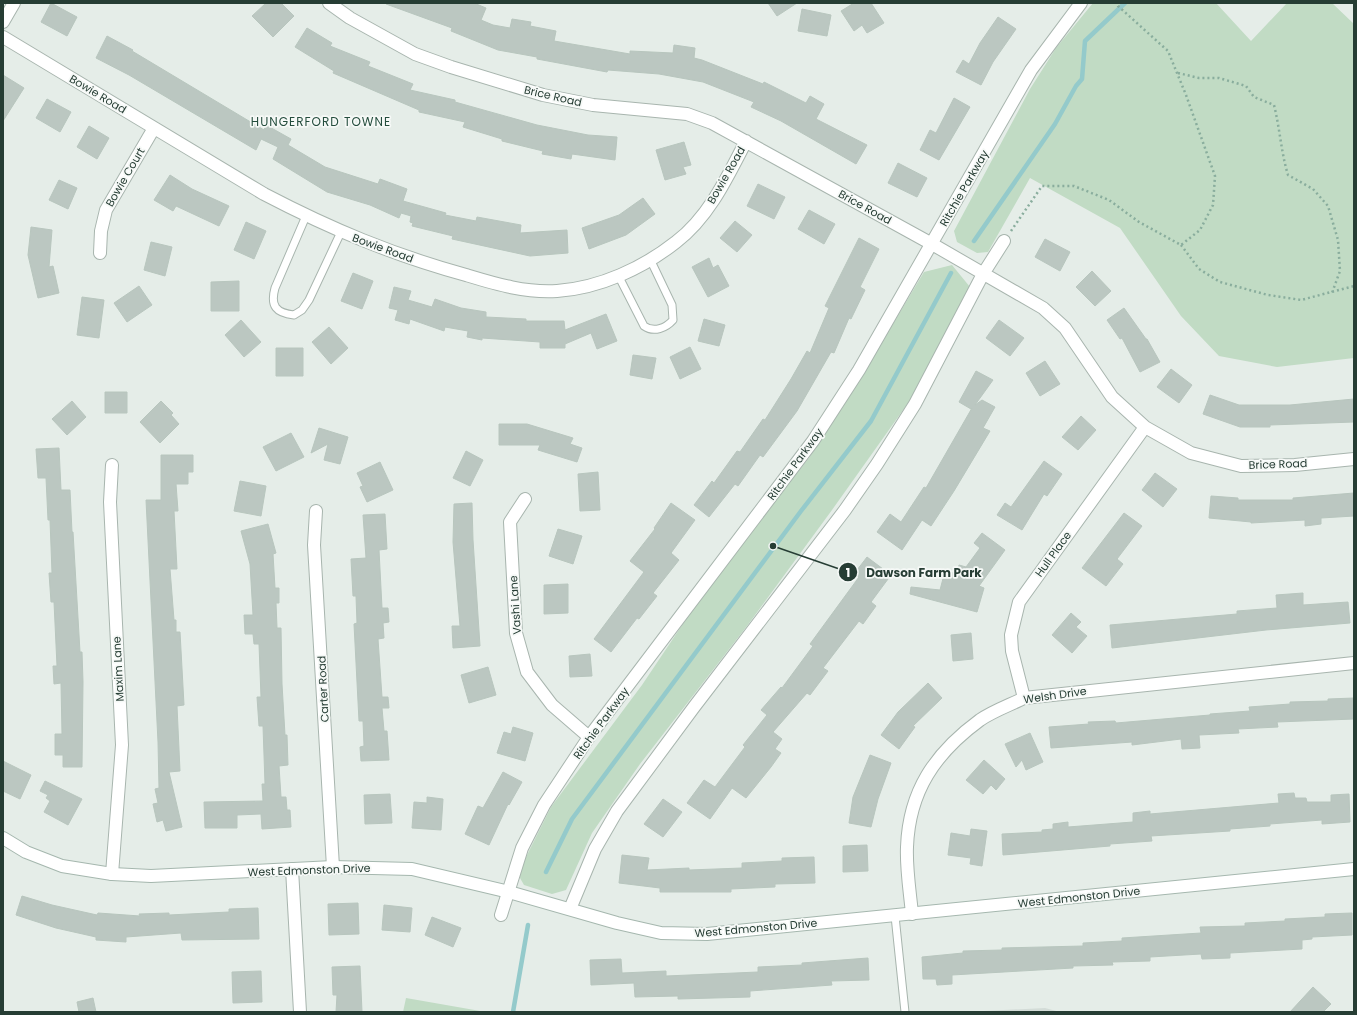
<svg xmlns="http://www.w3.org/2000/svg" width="1357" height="1015" font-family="Poppins,sans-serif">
<rect width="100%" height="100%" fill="#e5ede8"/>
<path fill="#d3dcd7" d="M1045 1008 1060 1012H964Z"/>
<path fill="#c1dbc4" d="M1093 3H1216L1251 41 1287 3H1332L1354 24V358L1277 367 1219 356 1181 316 1120 228 1030 178 988 252 977 253 957 242 954 231 1030 89 1056 48Z
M952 265 970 287 918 389 832 510 747 626 640 764 592 833 566 890 552 894 524 885 520 878V869L551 807 642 685 711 582 809 458 866 369 924 272Z
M406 998 486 1012H403Z"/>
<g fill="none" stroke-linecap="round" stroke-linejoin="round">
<path stroke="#94cacb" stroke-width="4.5" d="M974 241 1055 124 1076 86 1082 79 1085 41 1125 3
M546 872 572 819 801 511 871 421 951 273
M513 1012 528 925"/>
</g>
<path fill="#bbc7c1" stroke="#b8c6be" d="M51 3 77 17 67 36 41 22Z
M266 3H281L294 16 273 37 252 16Z
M387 3H474L486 8 481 20 493 25 510 28 512 19 531 22 530 26 556 31 554 41 630 54V51L673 53 674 45 695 48 694 58 702 60 763 84 764 82 806 103 810 96 824 104 816 119 867 145 856 164 781 121 751 107 754 102 703 82 659 74 608 70 607 72 537 59V57L498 50 451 31 452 28 386 4Z
M768 3H797L777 16Z
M854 3H871L884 23 867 33 862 25 854 31 841 11Z
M802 9 831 15 827 36 798 31Z
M998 17 1016 29 993 62 981 85 956 72 963 60 969 64 980 43Z
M307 28 332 43 330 46 370 62 368 66 413 84 410 90 455 100V102L537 125 588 135 617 137 615 160 572 154 571 159 542 154 543 151 502 141V139L463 127 465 122 419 112V110L333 73 334 71 295 47Z
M107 36 133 50 132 51 264 130 266 125 291 139 288 145 325 167 378 184 380 179 407 189 403 201 446 213 445 215 476 221 477 217 521 225 520 233 567 230 568 253 530 256 452 239 453 236 412 226 413 223 410 222 411 216 401 213 399 218 370 205 327 192 273 159 278 147 261 139 256 150 129 75 96 58Z
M3 75 24 88 3 121Z
M954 98 970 107 939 160 920 150 930 130 936 133Z
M47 99 71 112 60 132 36 118Z
M89 126 109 138 97 159 77 147Z
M684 142 691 165 683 167 686 174 665 180 656 150Z
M898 163 927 178 917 197 888 183Z
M170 175 192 189 229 206 219 226 176 206 173 211 154 200Z
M59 180 77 188 68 209 49 200Z
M758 184 785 197 774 219 747 206Z
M643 198 655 214 626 235 589 249 582 228 619 215Z
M809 210 835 224 824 244 798 229Z
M735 221 752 235 737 252 720 238Z
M246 222 266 231 254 259 234 250Z
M31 227 52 230 49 267 53 266 59 293 38 298 28 255Z
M859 238 879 249 860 287 865 290 851 319 849 318 834 353 831 352 797 411 763 457 760 455 738 486 735 484 709 517 694 505 712 481 714 483 737 451 740 452 763 419 765 420 791 379 807 351 810 353 829 308 825 306Z
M1045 239 1070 252 1060 271 1035 257Z
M151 242 172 247 165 276 144 270Z
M709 258 713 268 718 265 729 286 708 297 692 267Z
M1092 271 1111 291 1095 306 1076 287Z
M353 273 373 281 362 309 341 301Z
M239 281V311H211V282Z
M139 286 152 305 127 322 114 303Z
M394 287 411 291 408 300 432 307 435 299 461 308 486 312V317L526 319V321H564L565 330 606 314 617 341 597 349 591 333 565 344V348H540V342L482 338V340L467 337 468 331 445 327 444 331 410 319 409 324 395 320 398 310 389 308Z
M82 297 104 300 99 338 77 335Z
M1124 308 1146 339H1147L1160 362 1140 372 1122 338 1120 339 1107 320Z
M704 319 725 325 719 346 698 341Z
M241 320 261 342 244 357 225 335Z
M999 320 1024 338 1010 356 986 338Z
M329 327 348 348 331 364 312 342Z
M690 347 701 369 680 379 670 357Z
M276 348H303V376H276Z
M633 355 656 358 652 379 630 375Z
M1045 361 1060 384 1040 396 1026 373Z
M1171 369 1192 385 1179 403 1157 387Z
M976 371 993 380 975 405 982 400 995 407 983 428 990 431 954 491 931 526 922 520 902 550 877 532 890 514 901 522 924 487 926 488 972 408 971 409 959 402Z
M105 392H127V413H105Z
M1210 395 1239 405H1290L1354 399V422L1270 425V427H1240L1203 414Z
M72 401 86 417 67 435 52 419Z
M161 401 173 413 171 415 179 424 160 443 140 422Z
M1081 416 1096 430 1078 450 1062 437Z
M499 424H527L573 438 570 444 582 448 577 462 538 450 540 445H499Z
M319 428 348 437 340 464 324 460 328 444 311 453Z
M291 433 304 457 276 471 263 447Z
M59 448 61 490H70L72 532H73L80 652H82L83 682 82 767H63V755H55V734H62L61 683 54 684 53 666H57L54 602H51L49 573H52L50 520H48L46 478H38L36 449Z
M466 451 483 460 470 486 453 478Z
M161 455H193V472H188V484H176L178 511H174L177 569H170L174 620H176V632H180L184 705 177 706 180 771 169 772 182 827 166 831 163 820 157 822 153 804 158 803 155 789 159 788 158 742 146 500H161Z
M1044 461 1062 474 1047 496 1044 494 1022 530 997 515 1005 503 1011 507Z
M380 462 393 490 367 502 360 487 363 486 357 473Z
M598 472 600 510 580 511 578 474Z
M1155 473 1177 489 1163 507 1142 490Z
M240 481 266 486 261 516 234 511Z
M1354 493V516L1321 518V524L1305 526V520L1251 523V522L1209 518 1211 496 1238 498V500H1293V498Z
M472 503 473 540 480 646 453 648 452 626H460L453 542 454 504Z
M671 503 695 520 671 553 679 560 653 593 657 596 639 619 637 618 611 652 594 639 644 572 630 561 655 529 654 528Z
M1124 513 1142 526 1117 559 1123 564 1106 586 1082 568Z
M385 514 387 549 379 550 382 608H388L389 622 383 623 384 638 378 639 382 697H388L389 708H382L384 731H387L389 760 361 761 360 747 364 746 363 721H359L354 624 357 623 356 596H353L351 559 366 558 363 515Z
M268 524 276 553 273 554 275 588H279V603H276L277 628H281L282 684 285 735H287L288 765 279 766 281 797H286L287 810H290L291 827 262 829 261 814 237 815V828H205L204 802 263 801 262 784H265L263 726H259L257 697H261L259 644H254L253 634H245L244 615H253L250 564 241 531Z
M558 529 582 536 573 564 549 556Z
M982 533 1005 550 979 586 984 588 977 612 910 594 911 587 940 590 945 571 957 574 959 565 966 567 980 548 974 543Z
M867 557 891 575 871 602 876 606 863 624 859 621 823 668 828 671 810 695 807 693 773 732 782 739 775 749 781 753 771 767 746 798 732 788 710 819 687 803 704 780 715 787 745 747 743 745 767 715 761 710 781 687 782 688 813 646 810 644 859 577 854 574Z
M568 584V613L544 614V585Z
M1303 593V605L1348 602 1350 623 1266 630 1112 648 1110 625 1237 614V611L1277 608 1276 595Z
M1071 613 1081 622 1076 627 1087 636 1072 653 1052 635Z
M971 633 973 659 953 661 951 635Z
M590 654 592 676 570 677 569 656Z
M488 667 496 695 469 703 461 675Z
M928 683 942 698 913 726 915 727 899 749 881 735 898 712Z
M1354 698V719L1277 722 1278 727 1238 729 1239 733 1199 735 1200 748 1182 749 1181 739 1132 745V742L1051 748 1049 727 1089 724 1088 722 1115 721 1116 723 1210 715V714L1250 711 1249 707 1290 704V702L1328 701V699Z
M513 727 533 733 525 761 497 753 504 732 511 734Z
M1030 733 1043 762 1026 770 1022 760 1016 767 1005 744Z
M870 755 891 763 878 799 871 827 849 823 853 797Z
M984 760 1005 779 996 790 991 785 983 794 966 780Z
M3 761 31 775 20 799 3 791Z
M503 772 522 782 509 805 508 804 489 845 465 834 478 806 483 808Z
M45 781 82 799 68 825 44 812 50 801 46 798 48 795 40 791Z
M1294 793 1295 798H1306L1307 802H1331V795L1349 794 1350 822 1322 824V820L1270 824V826L1230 829V831L1151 836 1152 841 1110 844V846L1003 855 1002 834 1042 832V830L1053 829V824L1068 822V827L1133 822V813L1150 811V814L1279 803 1278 794Z
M390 794 392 823 365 824 364 795Z
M427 797 443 799 441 830 412 828 414 802 427 803Z
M663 799 682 812 663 837 644 824Z
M971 829 987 831 982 866 970 864 971 858 948 855 951 833 970 836Z
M867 845 868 871 843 872V846Z
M622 855 649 858 647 870 689 868V870L742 868V863L782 861V858L814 857 815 883 775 884V887L731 889V892H660V888L619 883Z
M22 896 52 905 97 915 98 913 140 916 139 914 169 913V915L229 912V909L258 908 259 939 182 940 181 933 126 937V942L96 940V937L56 928 16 915Z
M358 903 359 934 329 935 328 904Z
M384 905 412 908 410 932 382 930Z
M1352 913V935L1312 937V939L1302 940V949L1230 953V958L1202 959 1201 954 1150 957V961L1112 962 1113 965 1073 966V968L952 975V984L937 985 936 979H923L922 957 963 953V951L1002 950V948L1083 946V943L1122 941V938L1201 933 1200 927 1245 926V923L1285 921V919L1325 917V914Z
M432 917 461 928 453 947 425 935Z
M868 958 869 980 831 981 832 985 750 991V997L678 999V996L635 997 634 983 591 985 590 960 621 959 622 973 666 971V976L758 972V967L802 965V963Z
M360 966 362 1012H336L337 995H333L332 967Z
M261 971 262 1002 233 1003 232 972Z
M1313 987 1331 1004 1323 1012H1290Z
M93 998 96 1012H79L77 1002Z"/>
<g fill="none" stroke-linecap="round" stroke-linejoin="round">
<g stroke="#a8b5ae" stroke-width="9">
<path id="lane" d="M306 216 275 288C270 306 276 313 294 315L302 310 309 300 341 232
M618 275 644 326C654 333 666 328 673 320L672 305 650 259
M895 916 905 1012"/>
</g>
<g stroke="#a8b5ae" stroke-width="14">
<path id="street" d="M329 3 350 18 415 54 451 67 543 95 593 105 687 114 712 123 932 244 1043 308 1065 328 1112 397 1145 427 1191 453 1241 466 1295 465 1354 459
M3 22 14 3
M3 37 264 194C331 229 393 255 466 275 496 284 525 293 557 291 600 288 643 268 676 242 709 217 728 176 746 141
M100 253 101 231 106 210 154 128
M525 499 510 522 516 633 527 672 552 705 589 737
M316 511 314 545 333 867
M1024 698 1012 651 1011 635 1019 602 1145 427
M292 869 300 1012
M112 874 122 745 110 502 112 465
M570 909 595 849 617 811 694 707 845 510 877 464 915 404 983 274 1004 241
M912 914C910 892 906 869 907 847 909 791 935 753 980 720 993 711 1010 705 1024 698L1354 663
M501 915 522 848 544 805 589 737 813 441 859 370 1031 70 1081 3"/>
</g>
<g stroke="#a5b7ae" stroke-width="14">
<path id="secondary" d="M3 838 26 852 62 866 112 874 151 876 333 867 412 869 509 892 617 923 661 933 707 934 1354 869"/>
</g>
<path stroke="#89ad9d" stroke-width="2.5" stroke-dasharray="2 3" stroke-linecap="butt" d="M1178 73 1199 78H1219L1246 86 1254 97 1274 105C1280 129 1281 152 1288 175L1313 189 1328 206 1338 240 1340 271 1332 293
M1011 231 1042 186H1074L1109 200 1139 222 1181 245 1200 230 1213 205 1215 176 1186 95 1168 51 1118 6 1117 3
M1181 245 1199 269 1220 282 1268 295 1301 300 1354 286"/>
<use href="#lane" stroke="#fff" stroke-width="7"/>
<use href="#street" stroke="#fff" stroke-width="12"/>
<use href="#secondary" stroke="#fff" stroke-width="12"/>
</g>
<g text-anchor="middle" stroke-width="3.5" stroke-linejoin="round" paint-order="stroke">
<g font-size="11" fill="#263d34" stroke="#f6f9f7">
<text transform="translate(98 94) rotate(31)" y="4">Bowie Road</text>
<text transform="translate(553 96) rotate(13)" y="4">Brice Road</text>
<text transform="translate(726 175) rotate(-60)" y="4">Bowie Road</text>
<text transform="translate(125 177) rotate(-60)" y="4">Bowie Court</text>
<text transform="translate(964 188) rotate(-60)" y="4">Ritchie Parkway</text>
<text transform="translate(865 207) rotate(29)" y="4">Brice Road</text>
<text transform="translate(383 248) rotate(20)" y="4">Bowie Road</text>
<text transform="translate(795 464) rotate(-54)" y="4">Ritchie Parkway</text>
<text transform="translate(1278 464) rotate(-2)" y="4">Brice Road</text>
<text transform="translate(1053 554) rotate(-54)" y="4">Hull Place</text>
<text transform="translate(515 605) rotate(-94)" y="4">Vashi Lane</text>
<text transform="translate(118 669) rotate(-93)" y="4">Maxim Lane</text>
<text transform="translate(323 689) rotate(-93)" y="4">Carter Road</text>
<text transform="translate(1055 695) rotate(-8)" y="4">Welsh Drive</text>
<text transform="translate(601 723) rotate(-54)" y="4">Ritchie Parkway</text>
<text transform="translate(309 870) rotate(-2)" y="4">West Edmonston Drive</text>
<text transform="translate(1079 897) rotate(-6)" y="4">West Edmonston Drive</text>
<text transform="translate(756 928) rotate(-5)" y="4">West Edmonston Drive</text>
</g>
<g font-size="12" letter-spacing="1" fill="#244d3d" stroke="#f6f9f7">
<text x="321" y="126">HUNGERFORD TOWNE</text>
</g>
</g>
<path fill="none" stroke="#263d34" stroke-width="1.5" d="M773 546L848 572"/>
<g fill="#263d34" stroke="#f6f9f7" stroke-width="1.5">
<circle cx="773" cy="546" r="4"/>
<circle cx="848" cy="572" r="10"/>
</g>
<g font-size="12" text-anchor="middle" font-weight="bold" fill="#fff">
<text x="848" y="577">1</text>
</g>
<g font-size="12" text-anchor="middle" font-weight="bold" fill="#263d34" stroke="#f6f9f7" stroke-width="3.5" stroke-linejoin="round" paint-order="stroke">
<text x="924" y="577">Dawson Farm Park</text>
</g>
<rect width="1357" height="1015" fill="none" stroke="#263d34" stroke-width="8"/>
</svg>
